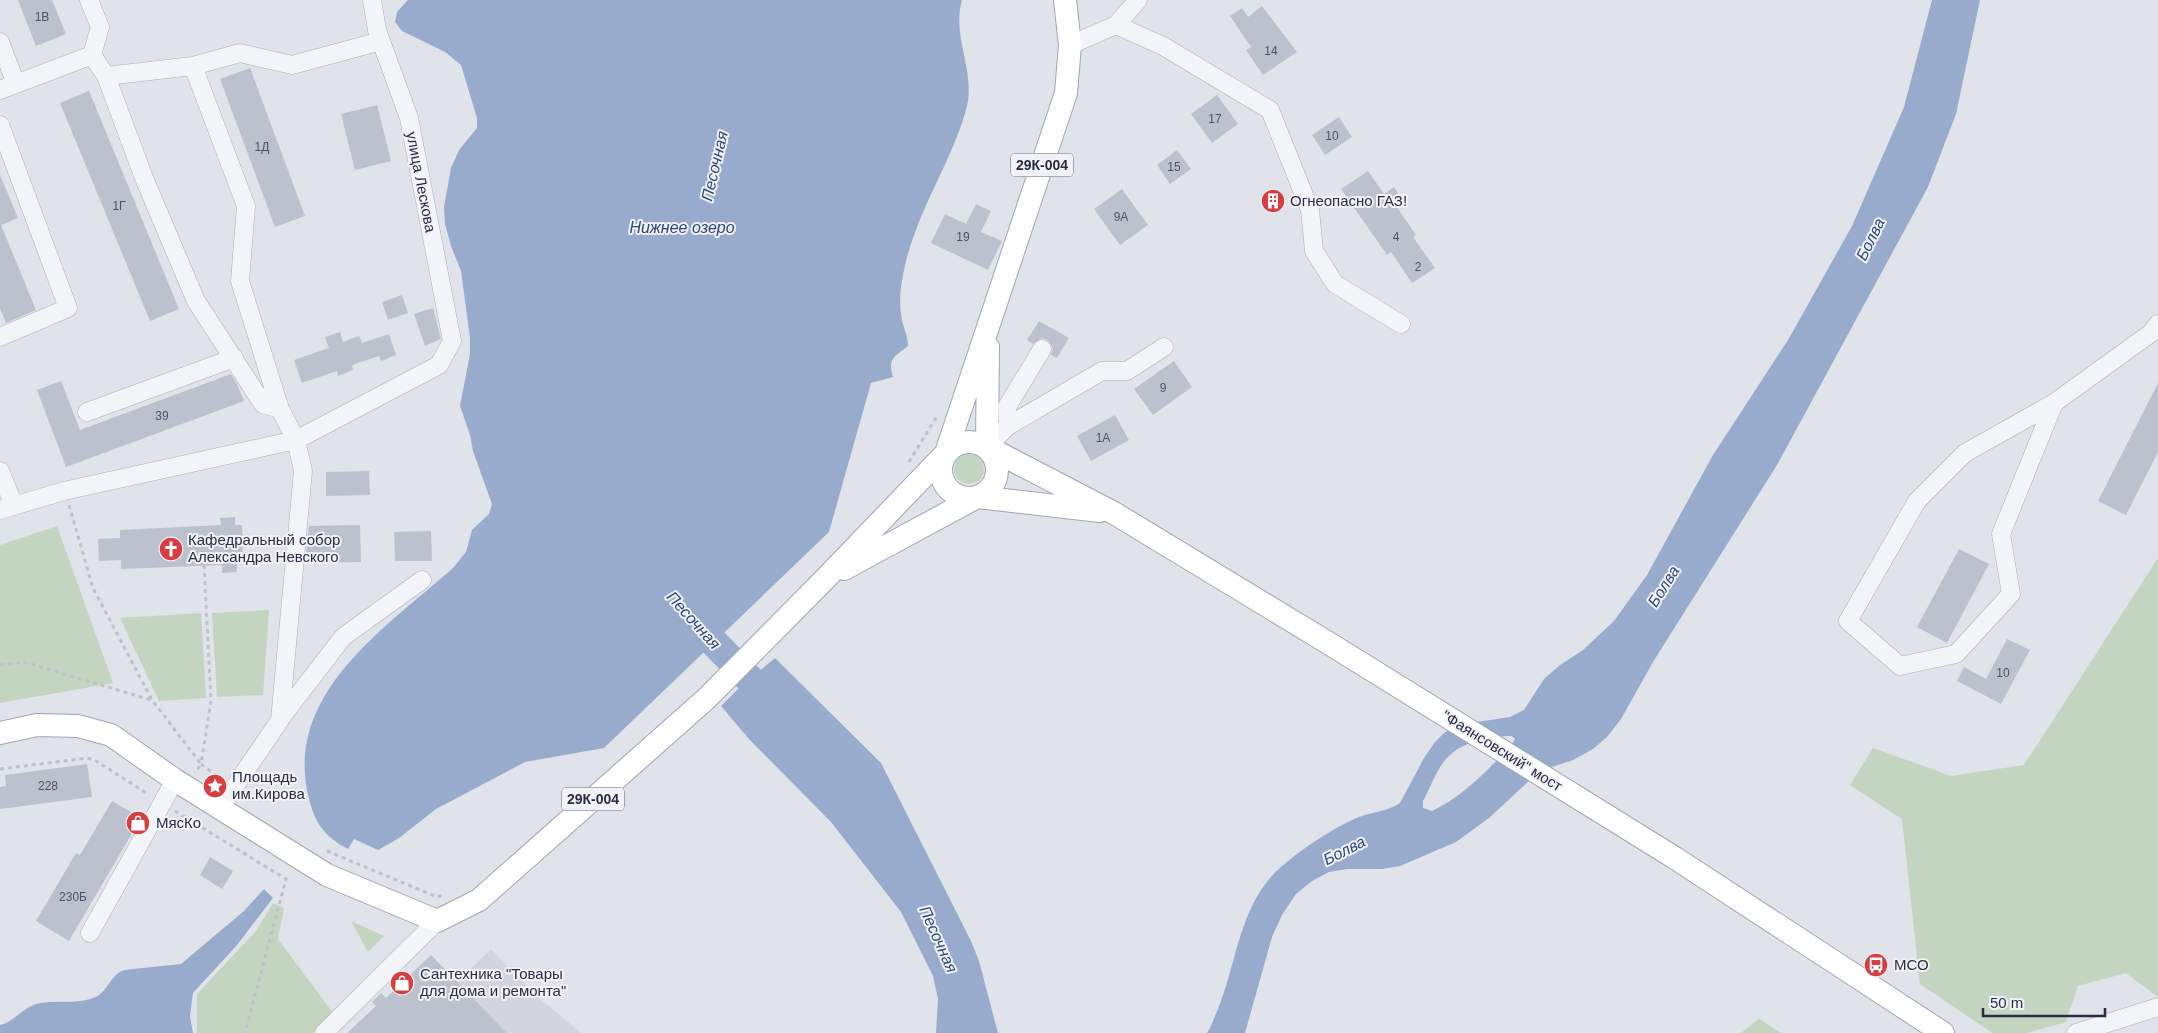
<svg xmlns="http://www.w3.org/2000/svg" width="2158" height="1033" font-family="Arial,sans-serif">
<rect width="100%" height="100%" fill="#e0e3ea"/>
<path fill="#d2d5df" d="M491 949 539 998 581 1033H507L457 982Z"/>
<path fill="#c3d4c1" d="M954 469a15 15 0 1 1 30 0a15 15 0 1 1-30 0Z
M57 526 113 683 0 703V545Z
M2158 558V997L2126 973 2078 986 2066 1022 2027 1033H1992L1920 984 1902 819 1850 785 1873 748 1951 776 2024 765Z
M269 610 263 695 217 697 212 613Z
M201 613 206 698 159 701 120 618Z
M273 903 284 908 278 939 333 1013 313 1033H197V994L256 931Z
M351 921 384 936 368 952Z
M1759 1019 1781 1033H1741Z"/>
<path fill="#99abcc" fill-rule="evenodd" d="M408 0H962C952 35 973 66 968 101 964 121 956 139 948 158 931 195 910 235 903 275 900 289 899 306 902 320 904 329 908 337 908 346 895 357 887 357 893 377L871 383 829 532 604 748 525 762 436 809 399 838 378 850 354 839 348 849C321 835 313 819 307 790 288 690 389 625 453 568L466 552 472 530 489 514 492 504 473 451 470 435 460 406 470 354V338L461 271 451 246 445 224 444 207 451 168 459 150 477 128V118L461 65 445 52 402 31 395 22 397 12Z
M1932 0H1980L1956 114 1928 187 1777 465 1653 662 1621 719 1607 737 1593 749 1573 760 1552 767 1531 779 1489 818 1456 842 1400 866 1382 869H1347L1329 872 1312 881 1296 894 1282 915 1272 937 1245 1033H1207C1212 1026 1214 1017 1218 1009 1237 962 1240 902 1281 867 1303 848 1327 832 1354 819 1369 812 1387 812 1400 803L1424 758 1435 742 1443 734 1451 728 1464 724 1510 717 1524 710 1544 679 1560 665 1583 650 1614 621 1647 575 1713 455 1788 340 1852 226 1904 107ZM1512 736 1515 739 1510 747C1485 772 1464 796 1432 811L1423 808V801C1431 787 1437 767 1449 756 1464 741 1492 736 1512 736Z
M775 658 881 763 971 941 979 961 998 1033H936L938 999 933 976 901 912 831 822 749 739 721 706 739 688Z
M264 889 273 898 237 945 193 993 190 1016 193 1033H0V1025C15 1022 24 1005 41 1003 58 1000 84 1005 99 995 109 988 111 975 124 970L181 964 244 911Z"/>
<g fill="none" stroke-linecap="round" stroke-linejoin="round">
<path stroke="#99abcc" stroke-width="29" d="M687 615 776 706"/>
</g>
<path fill="#bdc1cd" d="M18 0H52L66 34 36 46Z
M1262 6 1297 52 1263 75 1246 50 1251 47 1230 16 1242 8 1248 17Z
M250 68 305 216 275 227 220 79Z
M89 91 179 309 150 321 60 103Z
M1217 95 1238 124 1212 143 1191 114Z
M377 105 391 161 355 170 341 114Z
M1339 117 1352 137 1325 155 1312 135Z
M1177 150 1191 169 1170 184 1157 165Z
M1368 171 1384 194 1394 187 1403 201 1396 206 1416 235 1413 237 1435 268 1412 283 1391 252 1387 255 1341 189Z
M0 175 18 218 1 225 36 310 6 323 0 308Z
M1122 189 1148 225 1120 245 1094 209Z
M1275 190 1284 202 1271 211 1262 200Z
M976 204 991 211 981 232 1002 241 988 270 931 243 945 214 966 224Z
M402 295 408 313 388 320 382 302Z
M433 308 441 339 425 346 414 314Z
M1039 321 1069 338 1057 358 1051 355 1053 349 1048 340 1042 338 1033 344 1027 340Z
M340 332 343 342 359 336 362 343 389 334 396 355 381 361 379 356 352 365 353 370 338 376 337 371 302 383 294 360 329 348 325 337Z
M1174 361 1192 387 1153 415 1134 389Z
M231 374 237 384 244 401 66 467 37 390 61 381 80 430Z
M2158 383V452L2126 515 2098 501Z
M1115 415 1129 440 1091 461 1077 436Z
M369 471 370 495 326 496V472Z
M235 517V525H242L243 564H237V572L222 573V565L121 569V560L99 561 98 539 120 538V530L221 525 220 518Z
M360 525 361 562 305 563 309 526Z
M431 531 432 561H395L394 532Z
M1959 549 1989 564 1947 643 1917 627Z
M2007 639 2030 650 2001 704 1957 681 1964 667 1986 679Z
M87 764 92 797 0 809V787L6 786 5 775Z
M112 801 141 818 69 941 36 921 76 853 80 855Z
M210 857 233 871 222 889 200 875Z
M431 955 507 1033H347L376 1006 372 1002 381 993 386 998Z"/>
<g fill="none" stroke-linecap="round" stroke-linejoin="round">
<g stroke="#a9adb8" stroke-width="19">
<path id="minor" d="M1116 25 1163 46 1270 110 1310 210 1314 251 1335 284 1401 324
M0 42 16 84
M1070 45 1116 25 1138 0
M92 55 106 76 144 178 196 301 263 404 280 409
M193 66 240 53 292 65 381 41
M106 76 193 66 246 206 240 281 280 409 296 440 303 471 280 720 220 808
M0 90 92 55 100 27 89 0
M0 125 68 308 0 337
M2054 403 2001 534 2011 594 1956 654 1900 666 1848 621 1917 501 1965 453 2054 403 2151 333 2158 324
M87 412 234 358
M1008 426 1007 407 1042 349
M987 447 1008 426 1102 371H1127L1164 347
M0 471 14 505
M0 510 64 491 296 440 439 365 452 341 409 118 377 30 372 0
M280 719 343 637 422 580
M90 933 175 780
M324 1033 437 921
M2076 1033 2158 1007"/>
</g>
<g stroke="#9fa5b6" stroke-width="24">
<path id="major" d="M988 347 987 447 1114 513 1330 644 1675 858 1943 1033
M941 470a28 28 0 1 1 56 0a28 28 0 1 1-56 0Z
M844 569 977 497 1100 511
M0 733 37 725 78 726 111 735 175 780 327 875 437 921 479 900 706 699 825 579 946 453 1066 93 1070 45 1065 0"/>
</g>
<path stroke="#bec1c9" stroke-width="3" stroke-dasharray="4 4" stroke-linecap="butt" d="M909 462 937 416
M69 505 93 588 152 700 201 764 195 773
M204 565 211 701 201 764 221 779
M0 665 24 662 151 700
M0 769 87 758 96 761 148 794
M175 811 286 879 245 1033
M327 851 437 897 443 895"/>
<use href="#minor" stroke="#f3f4f8" stroke-width="18"/>
<use href="#major" stroke="#fff" stroke-width="22"/>
</g>
<defs>
<g id="building-disc" transform="scale(1.25)"><circle r="9.5" fill="#d63e41" stroke="#f0f2f7"/><path d="M-4-6H4V6H1V3H-1V6H-4ZM-2.5-4.3h1.7v1.8h-1.7ZM.8-4.3h1.7v1.8H.8ZM-2.5-1h1.7V.8h-1.7ZM.8-1h1.7V.8H.8Z" fill="#fff"/></g>
<g id="church-disc" transform="scale(1.25)"><circle r="9.5" fill="#d63e41" stroke="#f0f2f7"/><path d="M-1.2-6h2.4v3.5h3.3v2.4h-3.3V6h-2.4V-.1h-3.3v-2.4h3.3Z" fill="#fff"/></g>
<g id="sight-disc" transform="scale(1.25)"><circle r="9.5" fill="#d63e41" stroke="#f0f2f7"/><path d="M0-6L1.8-2.2L6-1.7L2.9 1.2L3.7 5.4L0 3.3L-3.7 5.4L-2.9 1.2L-6-1.7L-1.8-2.2Z" fill="#fff"/></g>
<g id="shop-disc" transform="scale(1.25)"><circle r="9.5" fill="#d63e41" stroke="#f0f2f7"/><path d="M-5-2.5h2.3a2.7 3.5 0 0 1 5.4 0H5L5.5 6h-11ZM-1.5-2.5h3a1.5 2.3 0 0 0-3 0Z" fill="#fff"/></g>
<g id="bus-disc" transform="scale(1.25)"><circle r="9.5" fill="#d63e41" stroke="#f0f2f7"/><path d="M-5-6H5V4H4V6H2V4H-2V6H-4V4H-5ZM-3.5-4V0h7V-4ZM-3.5 1.2v1.5H-2V1.2ZM2 1.2v1.5H3.5V1.2Z" fill="#fff"/></g>
</defs>
<g fill-rule="evenodd">
<use href="#building-disc" x="1273" y="201"/>
<use href="#church-disc" x="171" y="549"/>
<use href="#sight-disc" x="215" y="786"/>
<use href="#shop-disc" x="138" y="823"/>
<use href="#bus-disc" x="1876" y="965"/>
<use href="#shop-disc" x="402" y="983"/>
</g>
<g text-anchor="middle" stroke-width="4" stroke-linejoin="round" paint-order="stroke">
<g font-size="12" fill="#4d5365">
<text x="42" y="21">1В</text>
<text x="1271" y="55">14</text>
<text x="1215" y="123">17</text>
<text x="1332" y="140">10</text>
<text x="262" y="151">1Д</text>
<text x="1174" y="171">15</text>
<text x="119" y="210">1Г</text>
<text x="1121" y="221">9А</text>
<text x="963" y="241">19</text>
<text x="1396" y="241">4</text>
<text x="1418" y="271">2</text>
<text x="1163" y="392">9</text>
<text x="162" y="420">39</text>
<text x="1103" y="442">1А</text>
<text x="2003" y="677">10</text>
<text x="48" y="790">228</text>
<text x="73" y="901">230Б</text>
</g>
<g fill="#f0f2f7" stroke="#646978" stroke-width="1">
<rect x="1011" y="153.5" width="62" height="23" rx="4"/>
<rect x="562" y="787.5" width="62" height="23" rx="4"/>
</g>
<g font-size="14" font-weight="bold" fill="#282e42">
<text x="1042" y="170">29К-004</text>
<text x="593" y="804">29К-004</text>
</g>
<g font-size="15" fill="#282e42" stroke="#f0f2f7">
<text transform="translate(421 182) rotate(79)" y="5">улица Лескова</text>
<text transform="translate(1502 751) rotate(32)" y="5">"Фаянсовский" мост</text>
</g>
<g font-size="15" fill="#282e42" stroke="#f0f2f7" text-anchor="start">
<text x="1290" y="206">Огнеопасно ГАЗ!</text>
<text x="188" y="545">Кафедральный собор<tspan x="188" dy="17">Александра Невского</tspan></text>
<text x="232" y="782">Площадь<tspan x="232" dy="17">им.Кирова</tspan></text>
<text x="156" y="828">МясКо</text>
<text x="1894" y="970">МСО</text>
<text x="420" y="979">Сантехника "Товары<tspan x="420" dy="17">для дома и ремонта"</tspan></text>
</g>
<g font-size="16" font-style="italic" fill="#2f4679" stroke="#f0f2f7">
<text transform="translate(714 166) rotate(-77)" y="6">Песочная</text>
<text x="682" y="233">Нижнее озеро</text>
<text transform="translate(1870 239) rotate(-64)" y="6">Болва</text>
<text transform="translate(1663 586) rotate(-58)" y="6">Болва</text>
<text transform="translate(694 620) rotate(48)" y="6">Песочная</text>
<text transform="translate(1344 850) rotate(-27)" y="6">Болва</text>
<text transform="translate(939 939) rotate(66)" y="6">Песочная</text>
</g>
</g>
<path d="M1983 1008v8h122v-8" fill="none" stroke="#282e42" stroke-width="2.5"/>
<text x="1990" y="1008" font-size="15" fill="#282e42" stroke="#f0f2f7" stroke-width="4" paint-order="stroke">50 m</text>
</svg>
